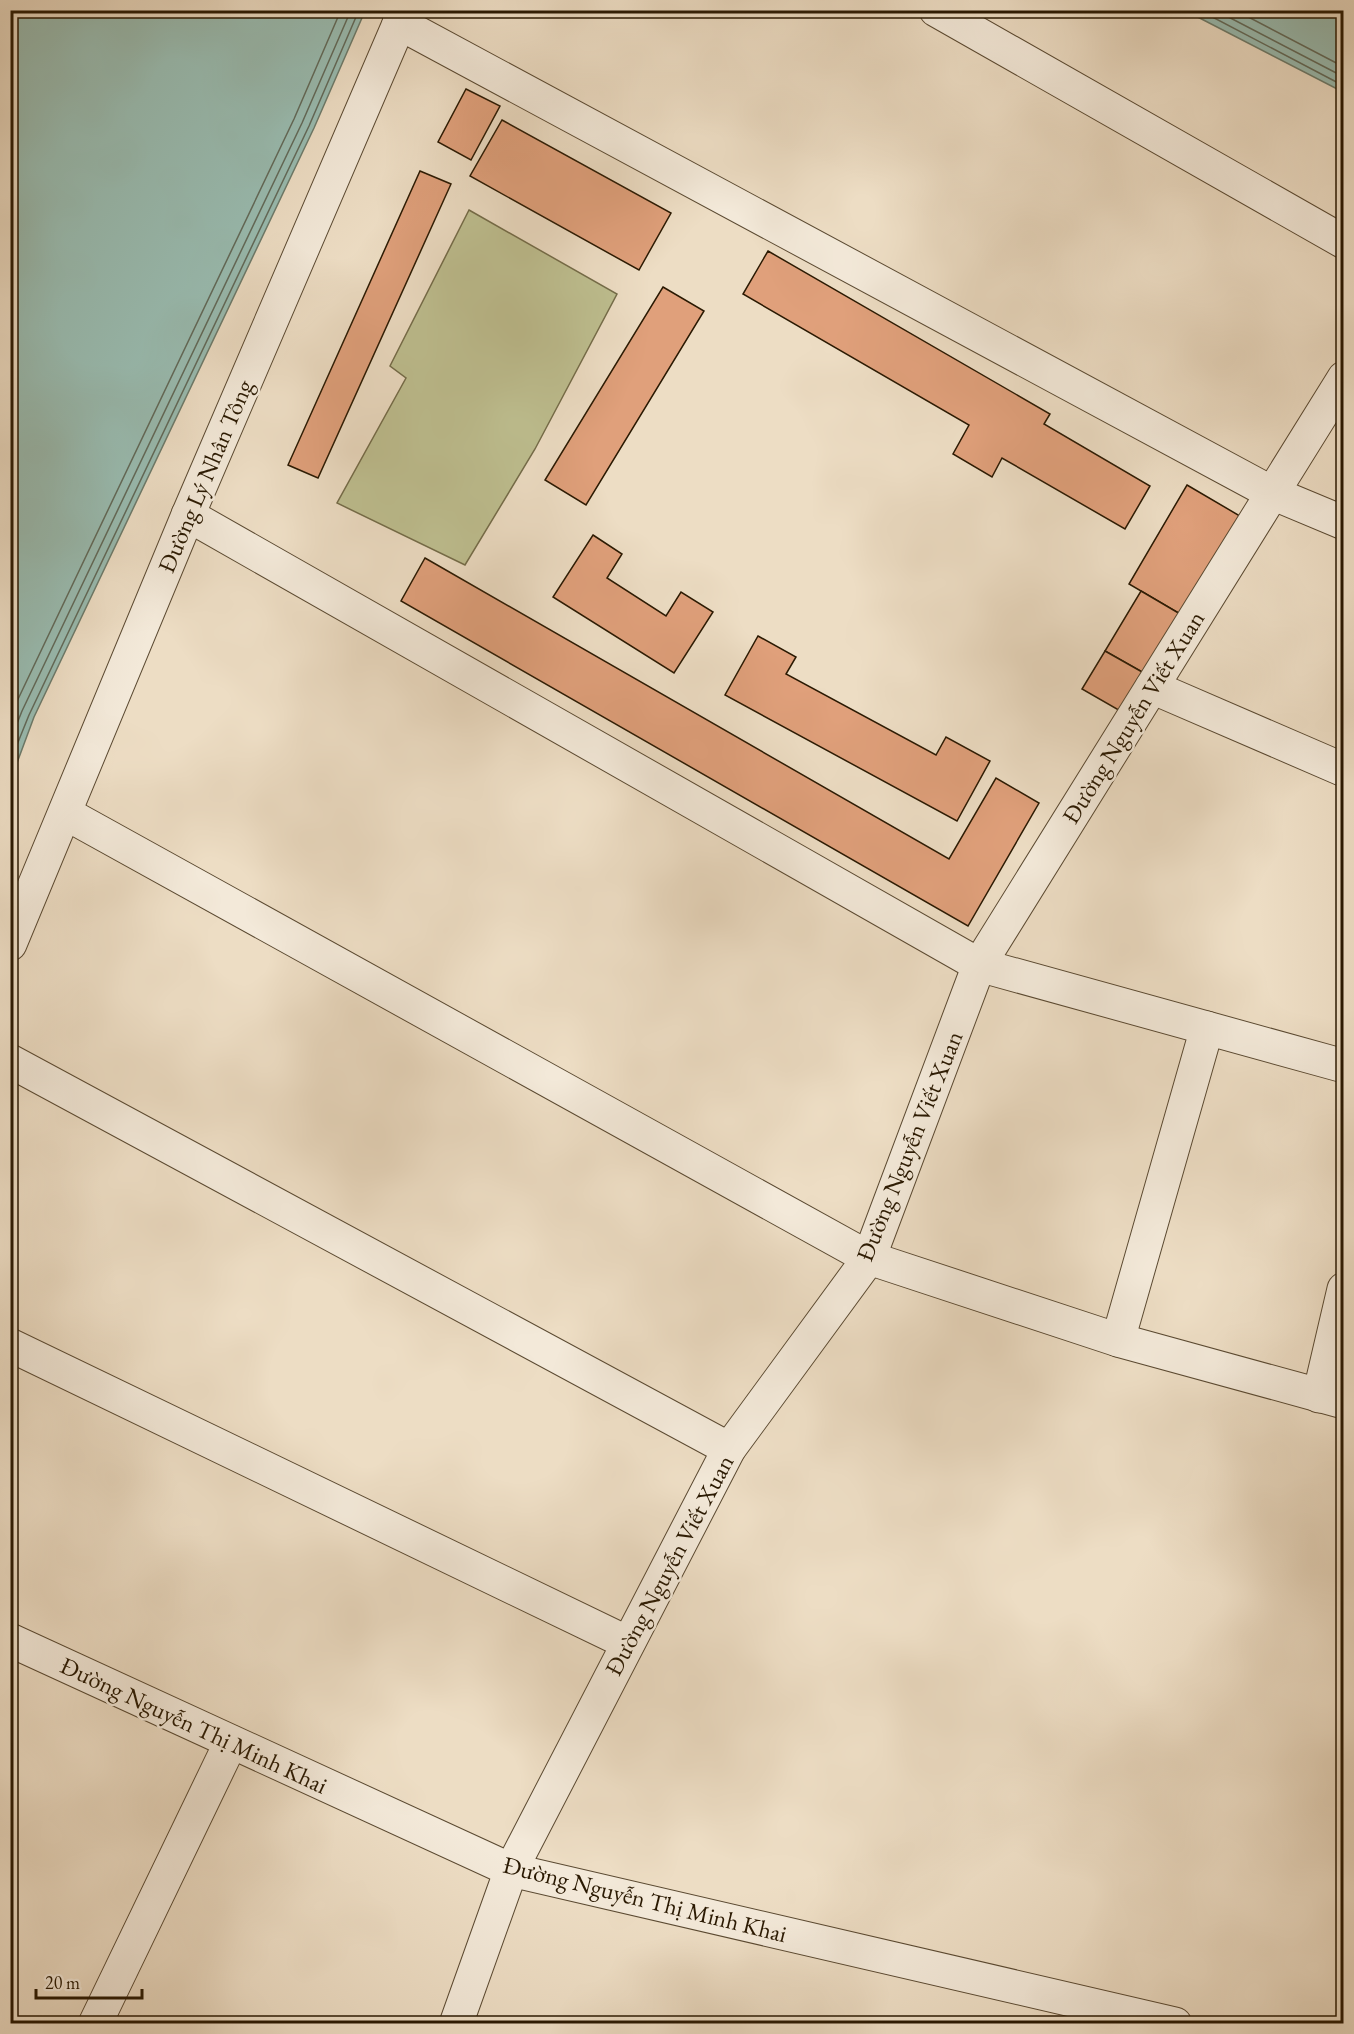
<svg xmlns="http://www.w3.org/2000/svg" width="1354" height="2034" viewBox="0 0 1354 2034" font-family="'EB Garamond',serif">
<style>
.green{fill:#bebf90;stroke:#746c49;stroke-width:1.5}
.water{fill:#99bcb1;stroke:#6d7b6b;stroke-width:1.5}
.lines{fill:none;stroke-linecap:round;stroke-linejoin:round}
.shore{stroke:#626a5a;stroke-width:1.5}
.building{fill:#e0a07b;stroke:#2a1902;stroke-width:1.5}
.minor-casing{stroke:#5b4a32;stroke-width:35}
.minor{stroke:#f3e9d9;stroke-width:33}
.labels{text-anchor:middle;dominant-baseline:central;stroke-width:5;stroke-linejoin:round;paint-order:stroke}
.street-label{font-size:24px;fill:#2a1902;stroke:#f3e9d9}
</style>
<rect width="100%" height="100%" fill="#edddc4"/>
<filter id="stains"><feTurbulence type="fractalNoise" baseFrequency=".00333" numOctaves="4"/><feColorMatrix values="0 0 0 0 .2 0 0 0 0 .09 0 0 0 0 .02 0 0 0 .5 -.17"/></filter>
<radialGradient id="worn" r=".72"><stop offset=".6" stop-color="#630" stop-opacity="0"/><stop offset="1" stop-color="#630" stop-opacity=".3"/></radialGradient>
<!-- green -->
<path class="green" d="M469 210 617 294 535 449 465 565 337 503 406 378 390 366Z"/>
<!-- water -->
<g class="water">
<path d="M11 10 365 11 314 128 34 717 11 779Z"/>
<path d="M1186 11H1343V92Z"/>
</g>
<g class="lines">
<!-- shore -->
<g class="shore">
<path d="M1199 10 1344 86"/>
<path d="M1215 10 1344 77"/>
<path d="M1235 10 1344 67"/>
<path d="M10 716 294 119 341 10"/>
<path d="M10 741 22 711 302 123 351 10"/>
<path d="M10 762 29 715 309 126 359 10"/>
</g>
</g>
<!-- building -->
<g class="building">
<path d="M466 89 500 106 471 160 438 142Z"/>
<path d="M502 120 671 213 639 270 470 176Z"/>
<path d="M420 171 451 184 318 478 288 465Z"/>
<path d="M768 251 1050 414 1044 424 1150 486 1125 529 1002 458 992 477 953 454 969 425 743 294Z"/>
<path d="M663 287 704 311 586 505 545 480Z"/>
<path d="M1187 485 1245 519 1187 618 1129 584Z"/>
<path d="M593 535 622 554 607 578 666 616 681 592 713 612 674 673 553 597Z"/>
<path d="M425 558 949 859 996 778 1039 803 968 926 401 601Z"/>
<path d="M1141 591 1187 618 1151 677 1105 651Z"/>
<path d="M758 636 796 657 786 674 936 755 946 737 990 761 957 821 725 695Z"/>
<path d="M1105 651 1151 677 1129 716 1082 689Z"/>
</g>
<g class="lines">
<defs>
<g id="minor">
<path d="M936 10 1344 242"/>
<path d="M399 23 1272 493 1344 523"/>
<path d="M188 515 979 965 1344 1066"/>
<path d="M1152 687 1344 770"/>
<path d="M65 813 869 1258 1118 1340 1344 1402"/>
<path d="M10 944 188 515 405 10"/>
<path d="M10 1061 729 1449"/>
<path d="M1118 1340 1207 1028"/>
<path d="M10 1345 628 1643"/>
<path d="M1319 1396 1344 1289"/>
<path d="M10 1640 511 1870 1175 2024"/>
<path d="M95 2024 231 1742"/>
<path d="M456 2024 511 1870 729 1449 869 1258 979 965 1344 378"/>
</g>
</defs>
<!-- minor casing -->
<use href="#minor" class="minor-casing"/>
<!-- minor -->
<use href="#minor" class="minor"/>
</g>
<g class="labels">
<!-- street labels -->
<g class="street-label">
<text transform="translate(205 476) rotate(-67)">Đường Lý Nhân Tông</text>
<text transform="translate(1133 717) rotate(-58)">Đường Nguyễn Viết Xuan</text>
<text transform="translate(909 1146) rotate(-68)">Đường Nguyễn Viết Xuan</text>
<text transform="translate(669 1565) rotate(-62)">Đường Nguyễn Viết Xuan</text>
<text transform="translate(194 1725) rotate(25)">Đường Nguyễn Thị Minh Khai</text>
<text transform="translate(645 1899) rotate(14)">Đường Nguyễn Thị Minh Khai</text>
</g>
</g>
<!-- margin -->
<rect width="1354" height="2034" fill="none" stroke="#edddc4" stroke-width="36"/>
<rect x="12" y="12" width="1330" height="2010" fill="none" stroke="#2a1902" stroke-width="3"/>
<rect x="18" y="18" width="1318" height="1998" fill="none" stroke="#2a1902" stroke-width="1.5"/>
<!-- scale -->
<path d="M36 1989v9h106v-9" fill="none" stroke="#2a1902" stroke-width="3"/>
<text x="45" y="1989" font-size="18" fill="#2a1902" stroke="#f3e9d9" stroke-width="4.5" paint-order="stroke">20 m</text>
<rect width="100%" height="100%" filter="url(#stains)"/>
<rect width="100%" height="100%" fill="url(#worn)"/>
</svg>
